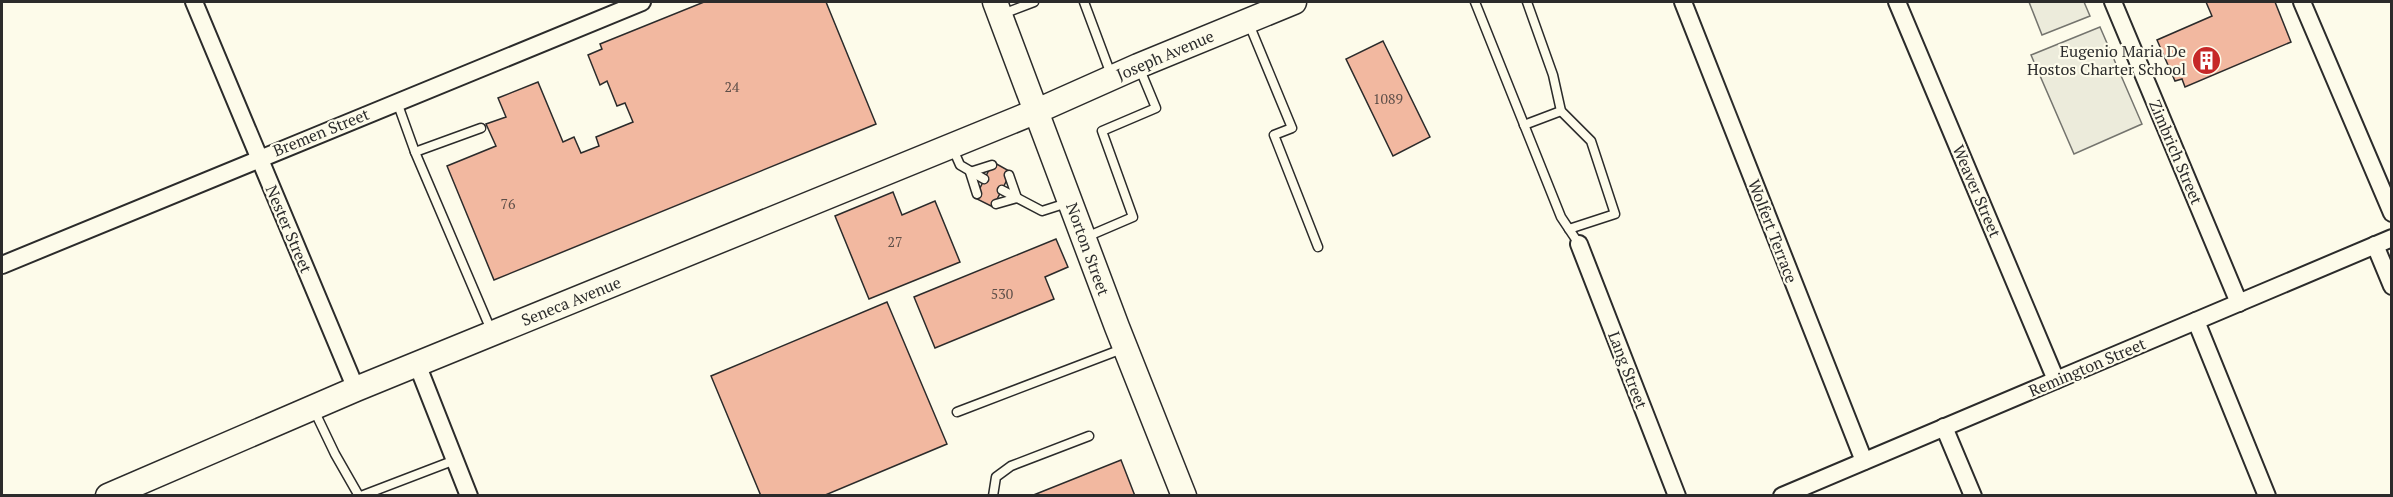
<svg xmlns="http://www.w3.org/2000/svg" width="2393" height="497" viewBox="0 0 2393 497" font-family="'PT Serif',serif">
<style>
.green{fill:#ecebdb;stroke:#74746e;stroke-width:1.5}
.building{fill:#f2b8a0;stroke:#2b2b2b;stroke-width:1.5}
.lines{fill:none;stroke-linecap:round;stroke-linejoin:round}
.service-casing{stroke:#2b2b2b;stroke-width:11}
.minor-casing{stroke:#2b2b2b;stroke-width:20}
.secondary-casing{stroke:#2b2b2b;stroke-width:27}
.service{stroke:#fdfbea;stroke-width:8}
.minor{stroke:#fdfbea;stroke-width:16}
.secondary{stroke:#fdfbea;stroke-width:24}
.labels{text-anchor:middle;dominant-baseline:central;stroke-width:4.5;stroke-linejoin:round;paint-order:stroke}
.number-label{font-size:14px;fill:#5d4e48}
.poi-label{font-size:16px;fill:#2b2b2b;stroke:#fdfbea;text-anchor:end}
.street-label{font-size:16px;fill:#2b2b2b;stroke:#fdfbea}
</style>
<rect width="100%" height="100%" fill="#fdfbea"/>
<!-- green -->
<g class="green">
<path d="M2029 2H2084L2090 16 2042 35Z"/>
<path d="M2100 27 2142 124 2074 154 2031 55Z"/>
</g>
<!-- building -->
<g class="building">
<path d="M704 2H826L876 124 494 280 447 166 496 146 486 124 506 117 498 98 538 82 563 142 574 137 581 153 599 146 596 137 633 122 625 103 617 106 607 81 600 85 588 55 602 49 600 44Z"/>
<path d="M2206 2H2275L2291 42 2185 87 2182 79 2175 81 2157 40 2212 16Z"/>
<path d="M1383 41 1430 137 1393 156 1346 59Z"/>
<path d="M993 162 1011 172 993 207 975 198Z"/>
<path d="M893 192 902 215 935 201 960 262 869 299 835 216Z"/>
<path d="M1056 239 1068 267 1045 277 1054 299 935 348 914 297Z"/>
<path d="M887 302 947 444 823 496H761L711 376Z"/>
<path d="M1121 460 1135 496H1031Z"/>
</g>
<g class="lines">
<defs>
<g id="service">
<path d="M1084 2 1112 77"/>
<path d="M1475 2 1561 217 1579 244"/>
<path d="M1527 2 1553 75 1561 111 1591 141 1615 214 1569 229"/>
<path d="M1000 15 1034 2"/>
<path d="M1249 24 1292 128 1274 135 1318 247"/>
<path d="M397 102 415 152 491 330"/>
<path d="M1524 125 1561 111"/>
<path d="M953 149 960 165 984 179"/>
<path d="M415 152 481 128"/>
<path d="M1002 190 1042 211 1067 203"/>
<path d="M977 194 970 172 992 165"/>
<path d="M996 204 1017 198 1009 175"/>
<path d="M1084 238 1133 217 1102 131 1156 108 1139 67"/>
<path d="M313 408 335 454 359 496"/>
<path d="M957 412 1122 349"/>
<path d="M361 496 455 460"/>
<path d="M993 496 996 477 1011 466 1089 436"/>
</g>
<g id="minor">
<path d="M194 2 356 389"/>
<path d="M1683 2 1864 461"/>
<path d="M1897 2 2056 380"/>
<path d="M2113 2 2239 303"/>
<path d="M2302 2 2392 213"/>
<path d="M1579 244 1677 496"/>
<path d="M2375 245 2392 286"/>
<path d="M2 265 642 2"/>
<path d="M2196 321 2267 496"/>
<path d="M417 364 469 496"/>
<path d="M1944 427 1973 496"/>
<path d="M1782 496 2392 238"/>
</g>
<g id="secondary">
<path d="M995 2 1117 327 1184 496"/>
<path d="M108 496 356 389 1037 111 1138 66 1294 2"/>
</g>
</defs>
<!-- service casing -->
<use href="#service" class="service-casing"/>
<!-- minor casing -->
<use href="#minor" class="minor-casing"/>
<!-- secondary casing -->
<use href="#secondary" class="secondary-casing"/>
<!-- service -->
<use href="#service" class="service"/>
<!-- minor -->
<use href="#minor" class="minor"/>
<!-- secondary -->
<use href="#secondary" class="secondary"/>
</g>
<!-- icons -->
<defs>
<symbol id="building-disc" viewBox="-11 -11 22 22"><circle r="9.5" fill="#c62828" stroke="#fdfbea"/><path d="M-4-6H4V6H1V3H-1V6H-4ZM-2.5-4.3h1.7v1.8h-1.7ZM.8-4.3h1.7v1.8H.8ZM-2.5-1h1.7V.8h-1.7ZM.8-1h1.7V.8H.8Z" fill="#fff"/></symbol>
</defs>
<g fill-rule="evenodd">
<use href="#building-disc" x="2190" y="44" width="33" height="33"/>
</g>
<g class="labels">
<!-- number labels -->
<g class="number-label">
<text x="732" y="86">24</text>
<text x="1388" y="98">1089</text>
<text x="508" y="203">76</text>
<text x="895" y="241">27</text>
<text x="1002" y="293">530</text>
</g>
<!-- poi labels -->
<g class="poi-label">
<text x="2186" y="51">Eugenio Maria De<tspan x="2186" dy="18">Hostos Charter School</tspan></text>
</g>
<!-- street labels -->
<g class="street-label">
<text transform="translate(1165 55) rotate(-23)">Joseph Avenue</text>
<text transform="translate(321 132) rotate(-22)">Bremen Street</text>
<text transform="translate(2176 152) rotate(67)">Zimbrich Street</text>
<text transform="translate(1977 191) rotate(67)">Weaver Street</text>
<text transform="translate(289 229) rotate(67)">Nester Street</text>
<text transform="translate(1773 231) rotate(69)">Wolfert Terrace</text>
<text transform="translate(1088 249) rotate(70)">Norton Street</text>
<text transform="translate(571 301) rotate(-22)">Seneca Avenue</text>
<text transform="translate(2087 367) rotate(-23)">Remington Street</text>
<text transform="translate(1628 370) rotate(69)">Lang Street</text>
</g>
</g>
<!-- border -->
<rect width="2393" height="497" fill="none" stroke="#2b2b2b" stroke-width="6"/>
</svg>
